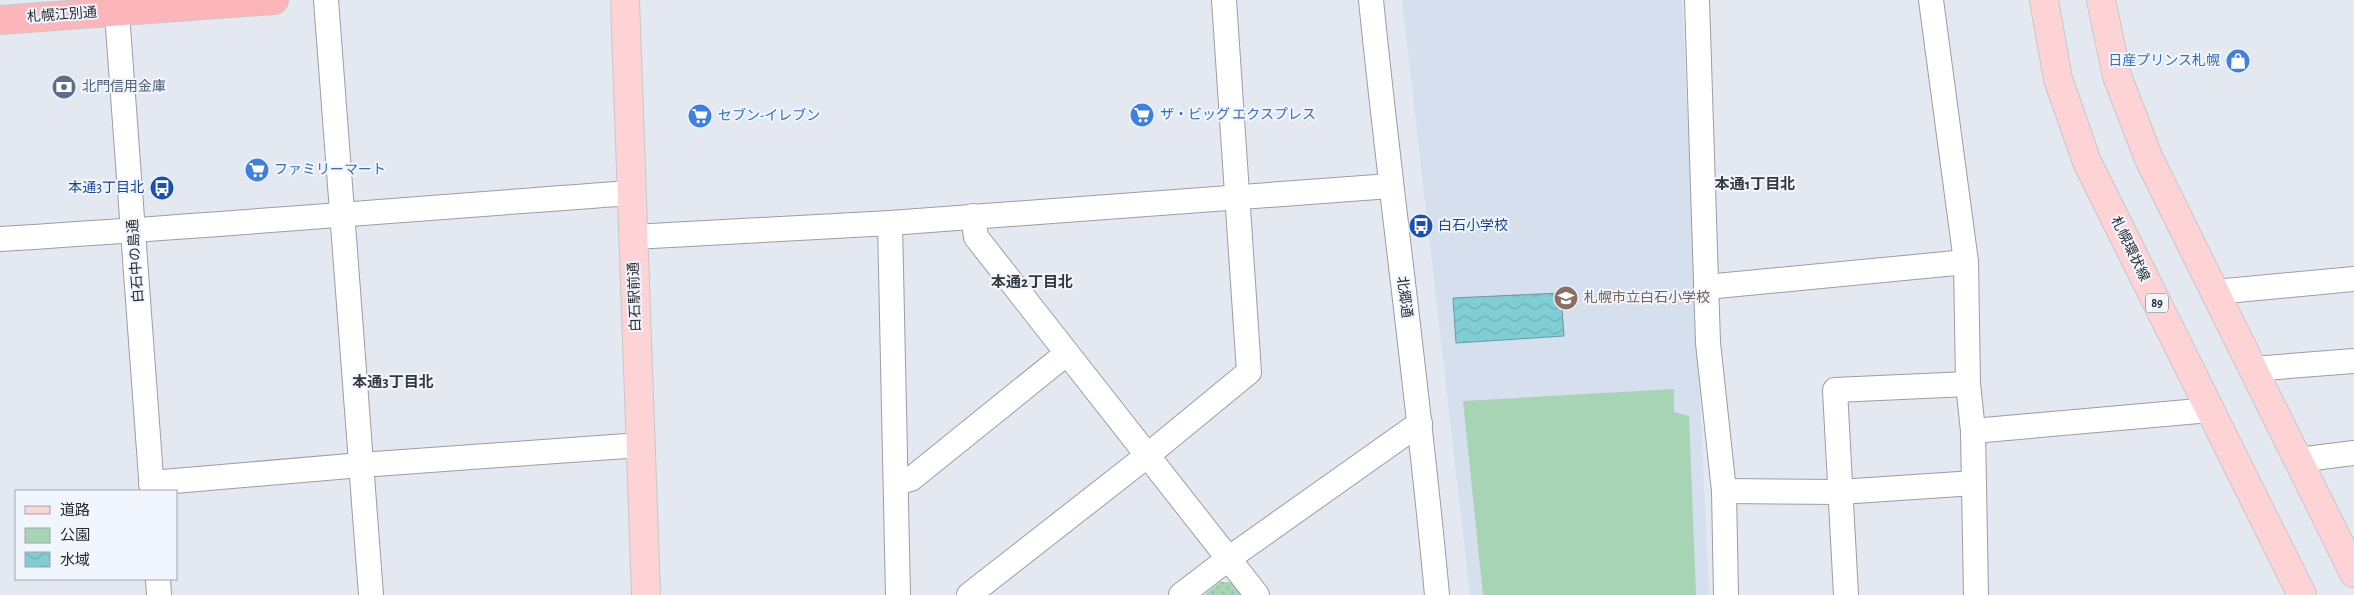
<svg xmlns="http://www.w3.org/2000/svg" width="2354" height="595" viewBox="0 0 2354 595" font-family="'Alegreya Sans','Noto Sans JP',sans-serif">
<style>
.built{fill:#d5dfed}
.green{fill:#a7d4b5}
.park{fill:url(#park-dots)}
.water{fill:url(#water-waves);stroke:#669ca2}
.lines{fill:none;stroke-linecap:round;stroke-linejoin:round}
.minor-casing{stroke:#999ea6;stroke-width:26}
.major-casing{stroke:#c7c8c8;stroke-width:30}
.highway-casing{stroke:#c7c8c8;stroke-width:30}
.minor{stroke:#fff;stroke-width:24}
.major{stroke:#fdd3d6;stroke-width:28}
.highway{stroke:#fcb6bb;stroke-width:28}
.labels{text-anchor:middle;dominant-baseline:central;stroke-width:4;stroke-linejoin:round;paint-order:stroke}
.shield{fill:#f1f6fe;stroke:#64676c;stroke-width:1}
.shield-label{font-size:12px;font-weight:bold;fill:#282a2d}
.street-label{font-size:14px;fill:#282a2d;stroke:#f1f6fe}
.shop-label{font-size:14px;fill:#366cbe;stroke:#f1f6fe;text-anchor:start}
.service-label{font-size:14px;fill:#4e5e75;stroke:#f1f6fe;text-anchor:start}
.transit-label{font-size:14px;fill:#164399;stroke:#f1f6fe;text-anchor:end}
.education-label{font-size:14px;fill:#785e54;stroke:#f1f6fe;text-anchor:start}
.neighbourhood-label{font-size:15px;font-weight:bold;fill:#34393f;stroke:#f1f6fe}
</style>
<defs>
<pattern id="park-dots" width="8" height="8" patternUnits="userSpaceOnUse" patternTransform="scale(1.25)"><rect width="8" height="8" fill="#a7d4b5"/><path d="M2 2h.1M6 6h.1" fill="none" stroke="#90b69c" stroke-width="1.8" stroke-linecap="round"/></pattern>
<pattern id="water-waves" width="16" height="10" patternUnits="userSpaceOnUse" patternTransform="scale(1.25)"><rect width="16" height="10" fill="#80cdd4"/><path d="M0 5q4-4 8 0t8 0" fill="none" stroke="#6fb0b6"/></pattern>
</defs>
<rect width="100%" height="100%" fill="#e4e9f1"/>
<!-- built -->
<path class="built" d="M1402 0H1682L1709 595H1470Z"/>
<!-- green -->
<path class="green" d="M1674 389V412L1689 416 1696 595H1483L1463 401Z"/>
<!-- park -->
<path class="park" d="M1220 582H1232L1242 595H1204Z"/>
<!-- water -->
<path class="water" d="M1561 293 1564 336 1456 343 1453 298Z"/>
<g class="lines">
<defs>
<g id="minor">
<path d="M116 0 152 491"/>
<path d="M326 0 371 595"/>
<path d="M1371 0C1391 199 1419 396 1437 595"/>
<path d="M1697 0 1708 343 1724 491 1726 595"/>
<path d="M1931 0 1966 262 1968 384 1973 431 1976 595"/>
<path d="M973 216 976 237 1257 595"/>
<path d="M890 223 898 595"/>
<path d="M633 237 890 223 1390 186"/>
<path d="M0 239C210 226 421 208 631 193"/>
<path d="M1706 287 1966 262"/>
<path d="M2215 292 2354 279"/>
<path d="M2252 369 2354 361"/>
<path d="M1973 431 2210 410"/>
<path d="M2298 460 2354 453"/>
<path d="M151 483 361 465 640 445"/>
<path d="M896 483 911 479 1066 354"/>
<path d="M1724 491 1840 492 1974 483"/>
<path d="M158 579 159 595"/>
<path d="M969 595 1148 455 1249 372 1224 0"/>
<path d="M1181 595 1228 559 1420 423"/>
<path d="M1846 595 1835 390 1968 384"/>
</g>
<g id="major">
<path d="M625 0 646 595"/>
<path d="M2044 0 2058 79 2087 162 2302 595"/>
<path d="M2101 0 2117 76 2149 159 2354 573"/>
</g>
<path id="highway" d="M0 20 274 0"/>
</defs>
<!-- minor casing -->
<use href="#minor" class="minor-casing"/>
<!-- major casing -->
<use href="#major" class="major-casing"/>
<!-- highway casing -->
<use href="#highway" class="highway-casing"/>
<!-- minor -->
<use href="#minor" class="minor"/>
<!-- major -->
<use href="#major" class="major"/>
<!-- highway -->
<use href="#highway" class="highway"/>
</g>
<!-- icons -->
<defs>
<symbol id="shop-disc" viewBox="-11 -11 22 22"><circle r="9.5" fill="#3f7fe0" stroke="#f1f6fe"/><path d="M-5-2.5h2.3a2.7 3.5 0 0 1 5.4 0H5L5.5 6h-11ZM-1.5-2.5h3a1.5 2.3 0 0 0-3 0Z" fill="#fff"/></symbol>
<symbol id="bank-disc" viewBox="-11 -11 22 22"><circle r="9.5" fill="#5c6f8a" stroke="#f1f6fe"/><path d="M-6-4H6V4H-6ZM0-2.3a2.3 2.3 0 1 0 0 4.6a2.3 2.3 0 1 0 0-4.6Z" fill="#fff"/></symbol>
<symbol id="supermarket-disc" viewBox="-11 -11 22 22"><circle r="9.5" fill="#3f7fe0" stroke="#f1f6fe"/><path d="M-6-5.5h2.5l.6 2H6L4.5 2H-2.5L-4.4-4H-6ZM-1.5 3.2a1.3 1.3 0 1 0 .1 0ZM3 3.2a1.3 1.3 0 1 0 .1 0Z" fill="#fff"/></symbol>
<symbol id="bus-disc" viewBox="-11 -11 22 22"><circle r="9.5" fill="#1a4fb4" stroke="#f1f6fe"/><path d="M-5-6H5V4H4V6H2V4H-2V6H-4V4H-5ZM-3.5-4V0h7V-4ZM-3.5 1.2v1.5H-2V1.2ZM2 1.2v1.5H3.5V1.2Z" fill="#fff"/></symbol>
<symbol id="school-disc" viewBox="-11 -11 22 22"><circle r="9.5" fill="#8d6e63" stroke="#f1f6fe"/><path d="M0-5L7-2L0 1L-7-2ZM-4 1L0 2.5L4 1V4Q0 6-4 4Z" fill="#fff"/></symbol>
</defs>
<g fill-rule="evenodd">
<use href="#shop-disc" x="2224" y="47" width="28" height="28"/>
<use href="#bank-disc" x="50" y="73" width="28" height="28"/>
<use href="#supermarket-disc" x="1128" y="101" width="28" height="28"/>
<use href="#supermarket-disc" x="686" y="102" width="28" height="28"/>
<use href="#supermarket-disc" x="243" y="156" width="28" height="28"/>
<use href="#bus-disc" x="148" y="174" width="28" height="28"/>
<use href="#bus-disc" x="1407" y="212" width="28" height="28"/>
<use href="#school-disc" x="1552" y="284" width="28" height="28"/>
</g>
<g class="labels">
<!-- shield labels -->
<rect class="shield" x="2146" y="293.5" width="22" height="19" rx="4"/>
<g class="shield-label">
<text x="2157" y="303">89</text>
</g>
<!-- street labels -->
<g class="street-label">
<text transform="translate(62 15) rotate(-4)">札幌江別通</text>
<text transform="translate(2130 249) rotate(64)">札幌環状線</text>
<text transform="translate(136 261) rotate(-94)">白石中の島通</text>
<text transform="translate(635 297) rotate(-92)">白石駅前通</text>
<text transform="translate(1404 297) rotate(83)">北郷通</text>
</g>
<!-- shop labels -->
<g class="shop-label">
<text x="2220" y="61" text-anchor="end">日産プリンス札幌</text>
<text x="1160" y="115">ザ・ビッグ エクスプレス</text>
<text x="718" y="116">セブン-イレブン</text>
<text x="274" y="170">ファミリーマート</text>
</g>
<!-- service labels -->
<g class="service-label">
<text x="82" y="87">北門信用金庫</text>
</g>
<!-- transit labels -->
<g class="transit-label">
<text x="144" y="188">本通3丁目北</text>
<text x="1438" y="226" text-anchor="start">白石小学校</text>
</g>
<!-- education labels -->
<g class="education-label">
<text x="1584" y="298">札幌市立白石小学校</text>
</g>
<!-- neighbourhood labels -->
<g class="neighbourhood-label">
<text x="1755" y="184">本通1丁目北</text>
<text x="1032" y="282">本通2丁目北</text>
<text x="393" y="382">本通3丁目北</text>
</g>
</g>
<!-- legend -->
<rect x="15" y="490" width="162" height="90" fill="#f1f6fe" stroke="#a1a4aa"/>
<rect x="25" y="506" width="25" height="8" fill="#fdd3d6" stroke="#a1a4aa"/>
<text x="60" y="515" font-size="15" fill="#282a2d">道路</text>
<rect x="25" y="528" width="25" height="15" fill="#a7d4b5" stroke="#a1a4aa"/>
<text x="60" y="540" font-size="15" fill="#282a2d">公園</text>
<rect x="25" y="552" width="25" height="15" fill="url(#water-waves)" stroke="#a1a4aa"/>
<text x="60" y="565" font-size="15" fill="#282a2d">水域</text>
</svg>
